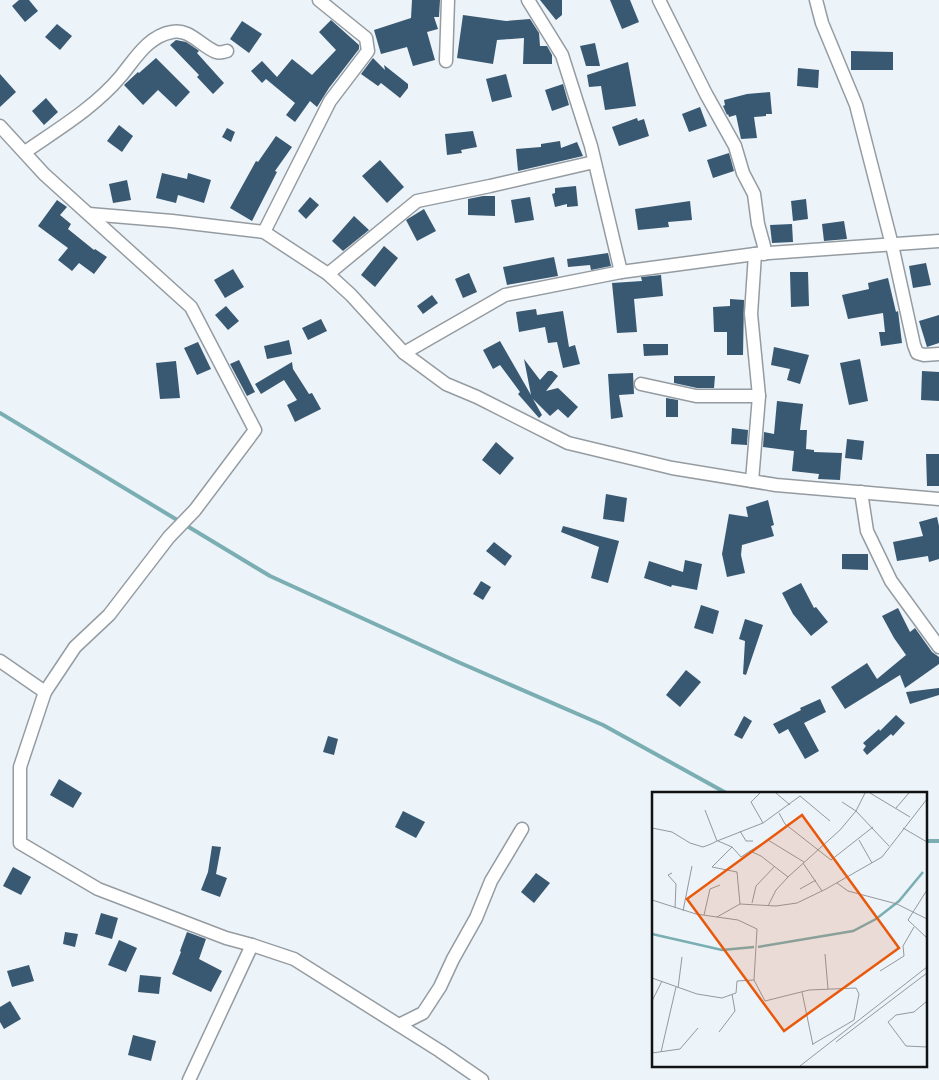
<svg xmlns="http://www.w3.org/2000/svg" width="939" height="1080" viewBox="0 0 939 1080" font-family="Literata,serif">
<style>
.lines{fill:none;stroke-linecap:round;stroke-linejoin:round}
.stream{stroke:#7aaeb2;stroke-width:4}
.building{fill:#395871}
.street-casing{stroke:#959ca1;stroke-width:15}
.street{stroke:#fff;stroke-width:12}
.inset-river{fill:none;stroke:#7aaeb2;stroke-width:2.5}
.inset-road{fill:none;stroke:#94999d;stroke-width:1}
.view{fill:#e8590c;fill-opacity:0.15;stroke:#e8590c;stroke-width:2.5}
.inset-edge{fill:none;stroke:#101214;stroke-width:2.5}
</style>
<rect width="100%" height="100%" fill="#ecf3f9"/>
<g class="lines">
<!-- stream -->
<g class="stream">
<path d="M0 413 270 576 458 662 603 725 728 794"/>
<path d="M925 841H939"/>
</g>
</g>
<!-- building -->
<g class="building">
<path d="M19 0H29L38 11 25 22 12 6Z"/>
<path d="M412 0H440L439 17H434L438 29 427 32 435 60 413 66 407 47 381 54 374 30 411 18Z"/>
<path d="M540 0H562V15L556 20Z"/>
<path d="M610 0H630L639 22 622 29Z"/>
<path d="M463 15 506 21 530 19 539 33 540 46H547L552 55V64H523L524 38 497 40 493 64 457 58Z"/>
<path d="M331 20 359 45V49L329 88 317 107 310 101 295 122 286 115 295 103 266 79 262 83 251 71 262 61 277 77 292 59 312 75 336 50 319 32Z"/>
<path d="M242 21 262 34 249 53 230 39Z"/>
<path d="M57 24 72 36 60 50 45 37Z"/>
<path d="M176 40 186 42 198 50 199 51 197 53 224 83 213 94 197 77 199 75 170 45Z"/>
<path d="M595 43 600 66H586L580 46Z"/>
<path d="M851 51 893 52V70H851Z"/>
<path d="M156 58 190 92 176 107 158 90 143 105 124 85 138 72 139 73Z"/>
<path d="M373 58 385 70 384 65 408 84V88L400 98 381 83 378 86 361 74Z"/>
<path d="M628 62 636 106 605 110 601 86 589 87 587 75Z"/>
<path d="M798 68 819 70 818 88 797 86Z"/>
<path d="M0 74 16 92 0 107Z"/>
<path d="M506 74 512 97 492 102 486 79Z"/>
<path d="M563 84 569 105 552 111 545 90Z"/>
<path d="M770 92 772 114H766V116L754 117 757 138 741 139 736 115 729 117 728 114 727 115 723 106 725 105 724 100 747 94Z"/>
<path d="M46 98 58 112 44 125 32 111Z"/>
<path d="M700 107 707 126 689 132 682 114Z"/>
<path d="M637 118 638 121 644 119 649 136 619 146 612 127Z"/>
<path d="M119 125 133 136 122 152 107 141Z"/>
<path d="M227 128 235 132 231 142 222 137Z"/>
<path d="M473 131 477 147 461 150 462 153 447 155 445 134Z"/>
<path d="M276 136 292 147 275 171 277 172 252 221 230 208 256 161 258 162Z"/>
<path d="M560 141 561 148 577 142 583 156 518 171 516 149 541 147V144Z"/>
<path d="M729 153 734 171 713 178 707 160Z"/>
<path d="M380 160 404 187 387 203 362 176Z"/>
<path d="M162 173 187 179 188 173 211 180 204 203 178 195 176 203 156 198Z"/>
<path d="M127 180 131 200 113 203 109 184Z"/>
<path d="M576 186 578 206 567 207V204L555 207 552 194 555 193V188Z"/>
<path d="M483 196H495V216L468 215V199Z"/>
<path d="M310 197 319 205 306 219 298 211Z"/>
<path d="M530 197 534 220 515 223 511 200Z"/>
<path d="M806 199 808 219 793 221 791 201Z"/>
<path d="M57 200 67 207 60 215 71 224 68 229 94 250 95 249 107 257 94 274 79 263 72 271 58 260 68 248 38 226Z"/>
<path d="M690 201 692 220 668 222 669 227 638 230 635 209Z"/>
<path d="M424 209 436 231 417 241 406 220Z"/>
<path d="M354 216 369 230 343 251 332 241Z"/>
<path d="M844 221 847 239 824 241 822 224Z"/>
<path d="M792 224 793 242 772 243 770 225Z"/>
<path d="M384 246 398 258 375 287 361 275Z"/>
<path d="M608 253 611 266 591 270 590 265 568 267 567 259Z"/>
<path d="M554 257 558 276 507 285 503 267Z"/>
<path d="M926 263 931 285 913 288 909 266Z"/>
<path d="M233 269 244 287 225 298 214 280Z"/>
<path d="M790 272H808L809 306 791 307Z"/>
<path d="M469 273 477 292 463 298 455 279Z"/>
<path d="M661 275 663 296 634 299 637 332 617 333 612 283 642 281 641 277Z"/>
<path d="M888 278 896 312 898 311 902 343 881 346 879 332H885L883 313 848 319 842 295 869 289 868 283Z"/>
<path d="M432 295 438 303 423 314 417 306Z"/>
<path d="M730 299 744 300 743 355H727V332H714L713 307 730 306Z"/>
<path d="M226 306 239 321 228 330 215 315Z"/>
<path d="M536 309 537 315 563 311 569 347 575 345 580 364 563 368 557 342 548 343 545 327 519 332 516 312Z"/>
<path d="M939 315V343L927 347 919 321Z"/>
<path d="M321 319 327 331 308 340 302 328Z"/>
<path d="M289 340 292 354 267 359 264 346Z"/>
<path d="M500 341 531 395 524 359 540 380 548 371H552L558 376 546 391 558 388 578 407 568 418 558 409 550 416 533 399 542 415 539 418 518 394 520 392 500 365 493 369 483 350Z"/>
<path d="M198 342 211 369 197 375 184 348Z"/>
<path d="M643 344H668V355L644 356Z"/>
<path d="M774 347 809 355 800 384 787 380 790 369 771 365Z"/>
<path d="M860 359 868 401 849 405 840 363Z"/>
<path d="M239 360 255 392 247 396 230 364Z"/>
<path d="M176 361 180 398 160 399 156 363Z"/>
<path d="M292 362 293 369 309 394 312 393 321 409 295 422 287 405 297 400 284 380 261 394 255 384Z"/>
<path d="M922 371 939 372V401L921 400Z"/>
<path d="M633 373 634 394 619 395 623 417 611 419 608 374Z"/>
<path d="M674 376H715L714 388H697L674 383Z"/>
<path d="M666 398 678 400V417H666Z"/>
<path d="M777 401 803 404 800 430H807L806 449 814 450V452L842 453 840 480 818 479 819 474 792 471 794 451 763 447 764 432 774 434Z"/>
<path d="M732 428 748 430 747 445 731 444Z"/>
<path d="M847 439 864 441 862 460 845 458Z"/>
<path d="M496 442 514 458 500 475 482 460Z"/>
<path d="M926 454H939V486H927Z"/>
<path d="M606 494 627 498 624 522 603 519Z"/>
<path d="M768 500 774 525 771 526 774 536 742 545 741 555 745 573 727 577 722 554 729 514 748 517 746 507Z"/>
<path d="M937 517 939 526V559L929 562 928 556 897 561 893 542 923 536 919 522Z"/>
<path d="M563 526 619 541 608 583 591 578 599 547 561 532Z"/>
<path d="M494 542 512 556 505 566 486 551Z"/>
<path d="M842 554H868V570L842 569Z"/>
<path d="M685 560 702 564 697 590 672 585 671 587 644 578 649 561 683 572Z"/>
<path d="M481 581 491 587 483 600 473 594Z"/>
<path d="M801 583 814 608 816 607 828 622 811 636 793 614 782 593Z"/>
<path d="M701 605 719 611 713 634 694 628Z"/>
<path d="M898 608 910 632 915 628 932 652 939 657V664L905 688 900 675 845 709 831 687 867 663 877 679 906 655 894 638 882 616Z"/>
<path d="M745 619 763 625 746 675 743 674 745 641 739 639Z"/>
<path d="M686 670 701 682 680 707 666 695Z"/>
<path d="M939 688V695L910 704 906 692Z"/>
<path d="M820 699 826 712 804 723 819 751 805 759 788 729 779 734 773 724 801 710 800 708Z"/>
<path d="M896 715 905 723 893 736 891 734 867 755 863 750 866 746 863 743 879 729 880 731Z"/>
<path d="M744 716 752 721 742 739 734 735Z"/>
<path d="M328 736 338 739 334 755 323 752Z"/>
<path d="M59 779 82 793 73 808 50 795Z"/>
<path d="M403 811 425 822 416 838 395 827Z"/>
<path d="M212 846 221 847 216 874 227 878 220 897 201 890 208 872Z"/>
<path d="M13 867 31 877 21 895 3 886Z"/>
<path d="M536 873 550 883 534 903 521 892Z"/>
<path d="M101 913 118 918 112 939 95 934Z"/>
<path d="M65 932 78 934 75 947 63 944Z"/>
<path d="M187 932 206 939 199 959 222 971 211 992 172 974 181 952 180 951Z"/>
<path d="M119 940 137 948 126 972 108 965Z"/>
<path d="M29 965 34 981 12 987 7 971Z"/>
<path d="M140 975 161 977 159 994 138 992Z"/>
<path d="M10 1001 21 1019 4 1029 0 1022V1007Z"/>
<path d="M133 1035 156 1041 151 1061 128 1055Z"/>
</g>
<g class="lines">
<defs>
<g id="street">
<path d="M528 0 562 55 591 146 621 272"/>
<path d="M659 0 706 94 735 146 743 173 754 194 758 224 764 246V254"/>
<path d="M816 0 822 23 856 105 892 245 914 345 917 353 924 355 939 354"/>
<path d="M446 61 448 0"/>
<path d="M0 126 44 174 191 307 255 430 195 510 169 537 109 615 75 647 45 692"/>
<path d="M25 152C58 129 94 108 121 76 135 59 148 36 172 32 189 28 201 46 216 52 219 53 224 52 227 51"/>
<path d="M89 214 172 221 264 232 328 274 351 295 404 353 446 384 477 397 568 443 672 468 776 485 939 499"/>
<path d="M264 232 330 101 368 51 366 38 319 0"/>
<path d="M328 274 417 201 490 186 594 162"/>
<path d="M404 353 505 295 621 272 755 254 939 241"/>
<path d="M641 384 696 396H759"/>
<path d="M752 481 759 396 751 314 755 254"/>
<path d="M861 492 867 531 891 581 939 647"/>
<path d="M0 661 45 692 20 767V843L98 889 226 938 252 945 294 959 440 1051 482 1080"/>
<path d="M399 1025 423 1013 440 987 453 959 476 918 491 881 522 829"/>
<path d="M189 1080 252 945"/>
</g>
</defs>
<!-- street casing -->
<use href="#street" class="street-casing"/>
<!-- street -->
<use href="#street" class="street"/>
</g>
<!-- overview -->
<g transform="translate(652 792)">
<rect width="275" height="275" fill="#ecf3f9"/>
<path class="inset-river" d="M0 142 70 158 102 155M106 155 201 139 224 127 247 109 271 80"/>
<path class="inset-road" d="M108 1 99 10 111 31M124 1 138 13M218 1 258 25M190 10 204 19 213 1M244 16 257 1M127 21 133 32 179 68 221 35M0 36 20 40 38 51 51 55 59 52 65 49 53 18M251 36 275 50M88 39 94 49H101M207 48 220 71M65 49 111 31 148 4 178 29M66 49 80 55 89 65 98 59 109 64 136 85M80 55 60 75 85 80 88 112M98 59 116 48 152 70M151 71 170 99M20 81 16 83 24 92 23 116M185 91 196 99 245 112 275 127M148 97 164 88M275 98 256 128 275 146M0 108 44 122 86 128 105 137 102 188M100 111 104 94 123 74M116 114 124 98 136 85 188 38 204 19 237 54M31 119 40 74M52 123 58 97 68 93M65 125 88 112 124 114 145 111 174 97 230 65 275 7M173 162 176 197M228 179 252 164 251 154 262 135M0 186 45 202 70 206 84 201 85 189 102 188 113 209 157 198 204 196 207 202 202 228 161 252M26 196 30 165M150 200 161 253M0 209 10 189M275 209 262 220 244 223 236 230 254 254 275 255M67 240 83 219 80 202M184 250 275 181M9 260 24 195M0 261 28 257 46 236M148 274 275 175"/>
<path class="view" d="M150 23 247 156 132 239 35 107Z"/>
<rect width="275" height="275" class="inset-edge"/>
</g>
</svg>
